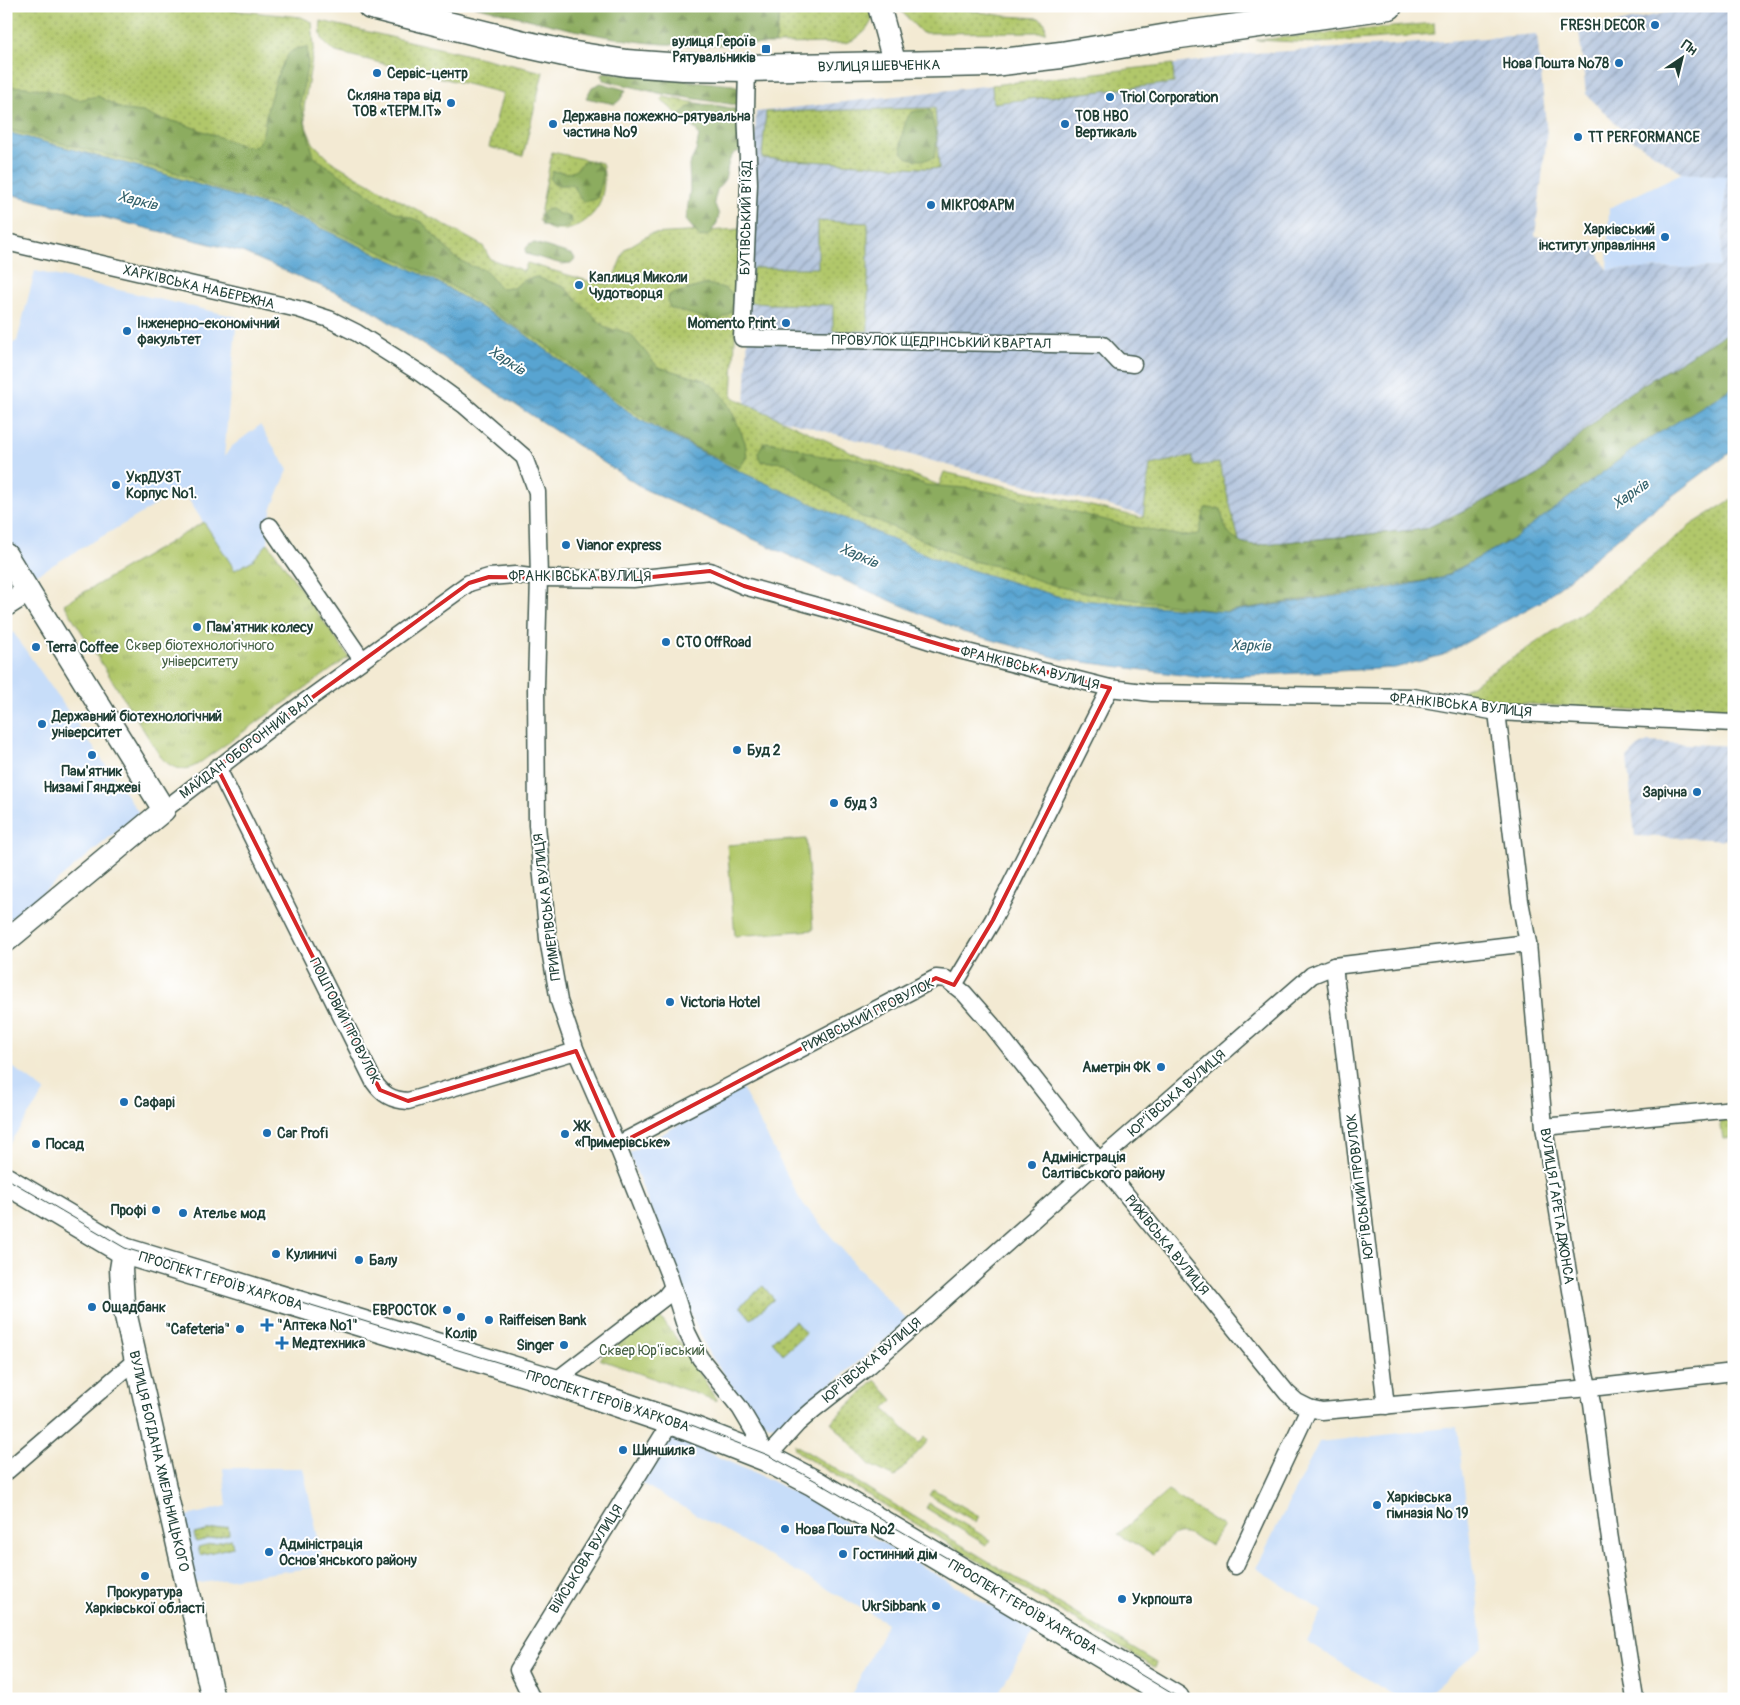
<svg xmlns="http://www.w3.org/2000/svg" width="1740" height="1705" viewBox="0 0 1740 1705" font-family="Pangolin,sans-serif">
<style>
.built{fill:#c7ddf9}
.industrial{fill:url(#industrial-furrows)}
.grass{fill:url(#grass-dots);stroke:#688250}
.forest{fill:url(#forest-firs);stroke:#56744a}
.park{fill:url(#park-tufts);stroke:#688250}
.pitch{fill:#b1c76b;stroke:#688250}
.water{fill:url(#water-waves);stroke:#3c7082}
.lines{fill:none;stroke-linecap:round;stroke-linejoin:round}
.street-casing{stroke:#3f574c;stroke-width:19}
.secondary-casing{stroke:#3f574c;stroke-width:25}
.primary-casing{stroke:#3f574c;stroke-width:29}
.street{stroke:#fff;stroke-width:16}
.secondary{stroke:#fff;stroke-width:22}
.primary{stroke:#fff;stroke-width:26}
.tram{stroke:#1f3d34;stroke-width:1}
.marked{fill:none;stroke:#d62828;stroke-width:4;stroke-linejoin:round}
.poi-dot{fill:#1f6fb2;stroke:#fff;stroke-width:2}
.labels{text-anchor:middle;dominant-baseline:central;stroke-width:4;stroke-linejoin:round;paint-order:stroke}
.poi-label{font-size:14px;font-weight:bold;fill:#1f3d34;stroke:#fff;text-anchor:start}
.street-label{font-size:14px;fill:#1f3d34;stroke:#fff}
.park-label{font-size:14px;fill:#446042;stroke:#fff}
.water-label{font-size:15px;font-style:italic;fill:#33616b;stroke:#fff}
</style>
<defs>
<pattern id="industrial-furrows" width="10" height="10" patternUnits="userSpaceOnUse" patternTransform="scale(1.25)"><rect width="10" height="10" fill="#b5c6de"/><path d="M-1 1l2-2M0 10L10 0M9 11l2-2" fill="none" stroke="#93a2b5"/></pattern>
<pattern id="grass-dots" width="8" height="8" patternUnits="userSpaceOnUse" patternTransform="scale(1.25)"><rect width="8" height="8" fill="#b1c76b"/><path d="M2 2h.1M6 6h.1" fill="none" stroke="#8fa359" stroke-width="1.8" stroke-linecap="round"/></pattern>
<pattern id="forest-firs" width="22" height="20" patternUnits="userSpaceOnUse" patternTransform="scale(1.25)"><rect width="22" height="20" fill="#8cac5f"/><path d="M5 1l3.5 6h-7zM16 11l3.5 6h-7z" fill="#728d4f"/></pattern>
<pattern id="park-tufts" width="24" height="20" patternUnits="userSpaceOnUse" patternTransform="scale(1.25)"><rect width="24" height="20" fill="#b1c76b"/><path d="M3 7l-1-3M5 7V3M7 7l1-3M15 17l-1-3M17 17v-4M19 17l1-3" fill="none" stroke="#8fa359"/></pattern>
<pattern id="water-waves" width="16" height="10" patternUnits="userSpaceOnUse" patternTransform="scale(1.25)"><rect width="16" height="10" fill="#59a4d1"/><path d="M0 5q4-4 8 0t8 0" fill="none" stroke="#4987aa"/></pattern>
</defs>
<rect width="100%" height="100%" fill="#fff"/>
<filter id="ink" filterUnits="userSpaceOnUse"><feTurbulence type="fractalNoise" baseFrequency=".02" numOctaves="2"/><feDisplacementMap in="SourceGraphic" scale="10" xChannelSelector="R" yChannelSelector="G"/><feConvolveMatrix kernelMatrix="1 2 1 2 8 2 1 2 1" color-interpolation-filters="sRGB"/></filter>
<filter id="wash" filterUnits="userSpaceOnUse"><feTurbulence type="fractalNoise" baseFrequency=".0096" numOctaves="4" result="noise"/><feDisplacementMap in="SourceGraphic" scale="20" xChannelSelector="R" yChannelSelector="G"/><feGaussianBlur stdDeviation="1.12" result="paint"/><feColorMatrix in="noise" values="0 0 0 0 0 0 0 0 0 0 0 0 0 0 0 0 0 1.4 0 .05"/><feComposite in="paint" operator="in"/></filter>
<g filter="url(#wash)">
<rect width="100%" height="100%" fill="#f3ead3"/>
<!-- built -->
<g class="built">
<path d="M1682 173 1727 175 1720 267 1607 270 1609 208Z"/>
<path d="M35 271 237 317 224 457 231 447 260 425 288 470 271 510 268 543 253 560 234 571 182 489 134 518 6 592V347L17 341Z"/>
<path d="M13 632 139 813 6 923V636Z"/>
<path d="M6 1062 45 1091 6 1148Z"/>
<path d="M742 1088 800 1200 859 1269 908 1321 784 1423 778 1426 769 1425 760 1418 733 1388 708 1352 692 1316 629 1153Z"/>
<path d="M1457 1427 1483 1647 1422 1699H1400L1307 1642 1322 1611 1256 1568 1319 1442Z"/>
<path d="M670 1438 683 1442 764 1477 812 1502 1034 1632 995 1699H849L887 1623 641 1483Z"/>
<path d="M223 1468H303L324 1566 193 1584 179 1518 227 1506Z"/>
</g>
<!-- industrial -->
<g class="industrial">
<path d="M1698 6H1705L1706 9 1718 6H1734V330L1621 398 1537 476 1425 529 1255 545 1240 544 1106 505 947 465 745 409 756 112 1175 64 1255 53 1406 44 1537 34 1547 134 1535 236 1594 246 1607 270 1720 267 1727 176 1682 173 1630 138 1586 94 1579 31Z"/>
<path d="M1648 742 1734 746V840L1635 836 1627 758 1638 747Z"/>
</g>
<!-- grass -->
<g class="grass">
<path d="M6 6H190L301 17 312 22 314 46 304 108 306 127 313 143 331 161 356 176 483 246 490 259 524 271 527 263 592 282 611 284 625 249 650 234 741 229 732 397 856 454 939 485 944 472 1143 518 1150 465 1192 456 1195 466 1219 463 1240 544 1255 545 1425 529 1537 476 1621 398 1734 387 1638 446 1515 538 1442 578 1385 589 1226 612 1067 599 938 560 743 473 640 420 522 332 434 280 283 211 151 170 6 132Z"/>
<path d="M781 6H869L873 18C867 32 859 39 845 43L775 44Z"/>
<path d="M899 6H954L961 9 1005 16 1039 18 1045 23 1046 32 922 33 901 11Z"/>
<path d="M321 21 543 72 523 156 489 147 503 93 336 52C322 43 319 37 321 21Z"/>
<path d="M1434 23 1435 34 1317 43 1256 40Z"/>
<path d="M1173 64 1174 83 993 103 992 85Z"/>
<path d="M663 97 703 104C692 104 687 108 680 116L661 100Z"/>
<path d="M935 108 939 169 762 158 766 112Z"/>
<path d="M552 152 602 163C606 176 604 193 599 205 588 226 555 242 539 220Z"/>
<path d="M818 221 868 223V331H833V305L769 304 749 302 753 268H818Z"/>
<path d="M1734 498V717L1450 699 1583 612 1691 525Z"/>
<path d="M1734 1117V1138L1723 1139 1720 1119Z"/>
<path d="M763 1286 774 1299 751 1319 740 1306Z"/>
<path d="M795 1321 806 1334 783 1354 772 1341Z"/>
<path d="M875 1380 893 1400 884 1409 919 1443 925 1437 928 1441 895 1477 870 1465 831 1422Z"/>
<path d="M794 1444 1157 1663 1155 1668 800 1454 795 1449Z"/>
<path d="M933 1489 979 1516 976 1522 929 1495Z"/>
<path d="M929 1503 990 1540 986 1545 926 1508Z"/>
<path d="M228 1526 229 1534 196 1542 194 1534Z"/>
<path d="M231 1539 233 1547 200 1555 198 1547Z"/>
</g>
<!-- forest -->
<g class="forest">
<path d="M474 6H781L775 44C738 44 701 46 664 44 602 40 535 20 474 6Z"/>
<path d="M307 47 308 63 300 103 314 157 393 211 422 222 454 257 471 266 485 270 500 288H514L522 281 536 277 564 287 607 329 619 330 631 335 658 367 704 380 716 388 725 399 735 418 745 442 747 457 739 468 695 447 649 422 603 390 543 343 453 287 399 260 278 206 219 189 174 172 6 129V86L26 87 47 90 78 100 98 96 124 110 143 112 156 118 181 123 241 145 255 147C264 137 264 128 266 115 269 101 281 58 292 51 296 48 302 48 307 47Z"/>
<path d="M605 72 733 85 738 88 740 101 736 105 663 94 603 80 602 75Z"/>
<path d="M601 83 626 90 620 100 615 104 586 98 592 87Z"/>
<path d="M694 104C709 104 730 106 744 113V150L734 153 729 161 725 179 717 190 714 202 719 215 717 223 709 235 700 237 686 220 690 190 689 165 696 151 699 136 697 131 680 116 686 109Z"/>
<path d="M930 110 937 140 934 158C912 163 895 159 903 132 904 126 907 117 911 113 915 110 925 111 930 110Z"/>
<path d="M584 162C589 162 597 162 600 166 606 173 600 192 596 199L584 202C579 198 577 191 573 185H555L550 179 552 172C558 170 569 175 574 171 579 169 579 165 584 162Z"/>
<path d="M551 209 559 214 570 217 572 220C567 233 552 228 542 225L541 214 546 210Z"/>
<path d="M535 243 573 255 575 259 571 263 562 264 526 254 525 250C528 245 529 244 535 243Z"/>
<path d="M707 284 724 288 736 296 730 313 717 322 670 308 668 302 669 295Z"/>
<path d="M1734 321V387L1638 446 1515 538 1441 578 1222 612 1080 592 1049 584 1001 567 972 561 878 521 861 517 837 497 785 463 760 461 758 453 762 445 766 442 773 443 795 447 821 457H848L863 461 926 485 977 489 1048 505 1128 526 1182 536 1199 534 1205 508 1221 509C1225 532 1229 542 1255 545L1425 529 1537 476 1621 398 1729 332Z"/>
</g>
<!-- park -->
<g class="park">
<path d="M204 522 235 570 253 560 268 543 349 657 198 764C184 773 171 769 160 756L64 604Z"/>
<path d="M656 1312 685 1349 717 1401 599 1359Z"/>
<path d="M1168 1491 1223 1526 1211 1545C1178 1530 1180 1527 1153 1554L1118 1534Z"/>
</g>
<!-- pitch -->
<path class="pitch" d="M806 839 813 930 735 936 727 845Z"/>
<!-- water -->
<path class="water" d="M6 132 151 170 283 211 434 280 522 332 640 420 743 473 938 560 1067 599 1226 612 1385 589 1442 578 1515 538 1638 446 1734 387V450L1641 519 1542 601 1443 655 1395 668 1204 678 1061 659 963 632 827 573 644 489 360 303 242 252 6 193Z"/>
</g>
<g filter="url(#ink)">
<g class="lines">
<defs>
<g id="street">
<path d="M747 68 746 109 749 184 742 338 1103 345 1119 362 1133 364"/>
<path d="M6 242 298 309 329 319 357 333 420 373 464 405 524 457 537 492 539 578 536 686 537 825 548 939 559 1001 576 1051 617 1145 670 1278 687 1332 700 1358 740 1408 756 1435 766 1458 797 1424 813 1410 870 1365 1099 1161 1312 975 1334 966 1528 943"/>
<path d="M270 526 362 660"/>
<path d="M1497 712 1520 901 1528 943 1544 1127 1584 1369 1592 1403 1609 1533 1635 1699"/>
<path d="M217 767 374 1082C383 1095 392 1100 408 1101L576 1051"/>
<path d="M164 810 288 714 469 583 489 577 515 575 539 578 633 579 710 571 744 586 842 613 955 649 1110 688 1152 693 1413 697 1497 712 1734 723"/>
<path d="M1334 966 1386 1406"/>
<path d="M954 985 993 920 1110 688"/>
<path d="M1544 1127 1734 1109"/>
<path d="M617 1145 936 978 946 979 964 993 992 1025 1099 1161 1287 1393 1297 1402 1309 1408 1322 1411 1590 1388 1734 1372"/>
<path d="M554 1382 665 1297 673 1287"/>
<path d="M6 1472 136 1360"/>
<path d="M1235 1566 1309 1408"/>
<path d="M532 1699 518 1670 671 1422"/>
</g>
<g id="secondary">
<path d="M879 6 895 65"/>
<path d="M6 555 164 810 6 941"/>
<path d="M6 605 28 591"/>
<path d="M124 1251 121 1269 123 1303 213 1699"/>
</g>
<g id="primary">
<path d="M371 6 528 45 569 54 626 63 683 67 747 68 993 63 1061 55 1180 35 1389 6"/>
<path d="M6 1181 124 1251 554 1382 687 1427 766 1458 814 1483 1176 1699"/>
</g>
</defs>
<!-- street casing -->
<use href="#street" class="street-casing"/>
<!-- secondary casing -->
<use href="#secondary" class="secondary-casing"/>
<!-- primary casing -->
<use href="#primary" class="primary-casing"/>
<!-- street -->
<use href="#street" class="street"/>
<!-- secondary -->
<use href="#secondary" class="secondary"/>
<!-- primary -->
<use href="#primary" class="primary"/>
<!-- tram -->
<path class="tram" d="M6 1178 125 1248 556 1380 694 1426 768 1455 816 1481 969 1571 1181 1699"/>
</g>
</g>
<!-- marked area -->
<path class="marked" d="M710 571 744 586 955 649 1110 688 993 920 954 985 936 978 617 1145 576 1051 408 1101 380 1090 217 767 469 583 489 577 633 579Z"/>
<!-- markers -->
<g class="poi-dot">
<circle cx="1655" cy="25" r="5"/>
<rect x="761" y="44" width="10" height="10" rx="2.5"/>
<circle cx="1619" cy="63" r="5"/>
<circle cx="377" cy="73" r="5"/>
<circle cx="1110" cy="97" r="5"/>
<circle cx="451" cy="103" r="5"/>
<circle cx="553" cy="124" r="5"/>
<circle cx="1065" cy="124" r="5"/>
<circle cx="1578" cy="137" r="5"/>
<circle cx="931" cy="205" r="5"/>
<circle cx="1665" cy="237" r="5"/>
<circle cx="579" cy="285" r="5"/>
<circle cx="786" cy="323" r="5"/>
<circle cx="127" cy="331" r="5"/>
<circle cx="116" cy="485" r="5"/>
<circle cx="566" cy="545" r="5"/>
<circle cx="197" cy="627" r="5"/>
<circle cx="666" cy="642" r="5"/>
<circle cx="36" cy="647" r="5"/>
<circle cx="42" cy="724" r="5"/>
<circle cx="737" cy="750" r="5"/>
<circle cx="92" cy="755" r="5"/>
<circle cx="1697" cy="792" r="5"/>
<circle cx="834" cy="803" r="5"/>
<circle cx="670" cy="1002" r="5"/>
<circle cx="1161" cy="1067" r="5"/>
<circle cx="124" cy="1102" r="5"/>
<circle cx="267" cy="1133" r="5"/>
<circle cx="565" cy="1134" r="5"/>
<circle cx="36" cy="1144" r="5"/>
<circle cx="1032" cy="1165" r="5"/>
<circle cx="156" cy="1210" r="5"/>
<circle cx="183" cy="1213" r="5"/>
<circle cx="276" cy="1254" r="5"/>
<circle cx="359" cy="1260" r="5"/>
<circle cx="92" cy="1307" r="5"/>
<circle cx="447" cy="1310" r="5"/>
<circle cx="461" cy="1317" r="5"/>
<circle cx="489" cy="1320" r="5"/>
<path d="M264.5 1317.5h5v5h5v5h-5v5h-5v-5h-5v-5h5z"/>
<circle cx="240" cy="1329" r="5"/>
<path d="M279.5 1335.5h5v5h5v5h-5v5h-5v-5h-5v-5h5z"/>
<circle cx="564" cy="1345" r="5"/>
<circle cx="623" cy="1450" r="5"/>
<circle cx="1377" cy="1505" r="5"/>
<circle cx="785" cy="1529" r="5"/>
<circle cx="269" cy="1552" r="5"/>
<circle cx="843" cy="1554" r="5"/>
<circle cx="145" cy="1576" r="5"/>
<circle cx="1122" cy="1599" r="5"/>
<circle cx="936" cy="1606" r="5"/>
</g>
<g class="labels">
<!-- poi labels -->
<g class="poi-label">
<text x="1645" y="25" text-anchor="end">FRESH DECOR</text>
<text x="756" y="41" text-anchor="end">вулиця Героїв<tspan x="756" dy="16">Рятувальників</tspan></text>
<text x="1609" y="63" text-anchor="end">Нова Пошта №78</text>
<text x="387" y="73">Сервіс-центр</text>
<text x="441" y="95" text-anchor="end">Скляна тара від<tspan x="441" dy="16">ТОВ «ТЕРМ.ІТ»</tspan></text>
<text x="1120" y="97">Triol Corporation</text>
<text x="563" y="116">Державна пожежно-рятувальна<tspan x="563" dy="16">частина №9</tspan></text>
<text x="1075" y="116">ТОВ НВО<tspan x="1075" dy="16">Вертикаль</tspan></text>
<text x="1588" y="137">TT PERFORMANCE</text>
<text x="941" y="205">МІКРОФАРМ</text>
<text x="1655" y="229" text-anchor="end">Харківський<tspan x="1655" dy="16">інститут управління</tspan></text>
<text x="589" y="277">Каплиця Миколи<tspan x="589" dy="16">Чудотворця</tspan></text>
<text x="137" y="323">Інженерно-економічний<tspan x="137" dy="16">факультет</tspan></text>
<text x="776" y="323" text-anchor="end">Momento Print</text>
<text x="126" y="477">УкрДУЗТ<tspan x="126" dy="16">Корпус №1.</tspan></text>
<text x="576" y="545">Vianor express</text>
<text x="207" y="627">Пам'ятник колесу</text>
<text x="676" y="642">СТО OffRoad</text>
<text x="46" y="647">Terra Coffee</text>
<text x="52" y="716">Державний біотехнологічний<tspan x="52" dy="16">університет</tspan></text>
<text x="747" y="750">Буд 2</text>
<text x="92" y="771" text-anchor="middle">Пам'ятник<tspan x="92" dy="16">Низамі Гянджеві</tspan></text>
<text x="1687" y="792" text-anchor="end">Зарічна</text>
<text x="844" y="803">буд 3</text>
<text x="680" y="1002">Victoria Hotel</text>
<text x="1151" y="1067" text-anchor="end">Аметрін ФК</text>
<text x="134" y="1102">Сафарі</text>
<text x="575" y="1126">ЖК<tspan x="575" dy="16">«Примерівське»</tspan></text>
<text x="277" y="1133">Car Profi</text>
<text x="46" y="1144">Посад</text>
<text x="1042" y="1157">Адміністрація<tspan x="1042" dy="16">Салтівського району</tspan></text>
<text x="146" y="1210" text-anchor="end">Профі</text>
<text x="193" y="1213">Ательє мод</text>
<text x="286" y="1254">Кулиничі</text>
<text x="369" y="1260">Балу</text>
<text x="102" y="1307">Ощадбанк</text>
<text x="437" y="1310" text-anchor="end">ЕВРОСТОК</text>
<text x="499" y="1320">Raiffeisen Bank</text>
<text x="277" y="1325">"Аптека №1"</text>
<text x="230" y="1329" text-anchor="end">"Cafeteria"</text>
<text x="461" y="1333" text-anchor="middle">Колір</text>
<text x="292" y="1343">Медтехника</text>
<text x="554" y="1345" text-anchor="end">Singer</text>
<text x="633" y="1450">Шиншилка</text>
<text x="1387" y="1497">Харківська<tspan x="1387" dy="16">гімназія № 19</tspan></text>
<text x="795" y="1529">Нова Пошта №2</text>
<text x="279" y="1544">Адміністрація<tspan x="279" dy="16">Основ'янського району</tspan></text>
<text x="853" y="1554">Гостинний дім</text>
<text x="145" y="1592" text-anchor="middle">Прокуратура<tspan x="145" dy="16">Харківської області</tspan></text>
<text x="1132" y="1599">Укрпошта</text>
<text x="926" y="1606" text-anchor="end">UkrSibbank</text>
</g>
<!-- street labels -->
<g class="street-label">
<text transform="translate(879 66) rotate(-1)">ВУЛИЦЯ ШЕВЧЕНКА</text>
<text transform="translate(746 218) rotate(-89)">БУТІВСЬКИЙ В’ЇЗД</text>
<text transform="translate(199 287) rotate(13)">ХАРКІВСЬКА НАБЕРЕЖНА</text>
<text transform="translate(941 342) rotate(1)">ПРОВУЛОК ЩЕДРІНСЬКИЙ КВАРТАЛ</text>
<text x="580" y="576">ФРАНКІВСЬКА ВУЛИЦЯ</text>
<text transform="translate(1030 668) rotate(14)">ФРАНКІВСЬКА ВУЛИЦЯ</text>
<text transform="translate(1461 705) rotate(6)">ФРАНКІВСЬКА ВУЛИЦЯ</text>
<text transform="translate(246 747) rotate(-37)">МАЙДАН ОБОРОННИЙ ВАЛ</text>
<text transform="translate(547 907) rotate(-97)">ПРИМЕРІВСЬКА ВУЛИЦЯ</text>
<text transform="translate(868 1015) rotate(-27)">РИЖІВСЬКИЙ ПРОВУЛОК</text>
<text transform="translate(345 1021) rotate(63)">ПОШТОВИЙ ПРОВУЛОК</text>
<text transform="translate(1177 1093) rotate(-41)">ЮР’ЇВСЬКА ВУЛИЦЯ</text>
<text transform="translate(1360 1186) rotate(-97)">ЮР’ЇВСЬКИЙ ПРОВУЛОК</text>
<text transform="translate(1557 1206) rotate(81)">ВУЛИЦЯ ҐАРЕТА ДЖОНСА</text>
<text transform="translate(1167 1245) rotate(51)">РИЖІВСЬКА ВУЛИЦЯ</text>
<text transform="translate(221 1281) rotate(17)">ПРОСПЕКТ ГЕРОЇВ ХАРКОВА</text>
<text transform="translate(872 1360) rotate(-40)">ЮР’ЇВСЬКА ВУЛИЦЯ</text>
<text transform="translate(608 1401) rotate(18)">ПРОСПЕКТ ГЕРОЇВ ХАРКОВА</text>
<text transform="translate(159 1461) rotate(77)">ВУЛИЦЯ БОГДАНА ХМЕЛЬНИЦЬКОГО</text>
<text transform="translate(586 1559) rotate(-58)">ВІЙСЬКОВА ВУЛИЦЯ</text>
<text transform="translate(1023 1607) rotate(31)">ПРОСПЕКТ ГЕРОЇВ ХАРКОВА</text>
</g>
<!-- park labels -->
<g class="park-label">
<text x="200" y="645">Сквер біотехнологічного<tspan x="200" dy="16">університету</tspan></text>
<text x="652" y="1350">Сквер Юр'ївський</text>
</g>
<!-- water labels -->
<g class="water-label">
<text transform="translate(138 201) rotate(14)">Харків</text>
<text transform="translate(507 361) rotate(34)">Харків</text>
<text transform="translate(1631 494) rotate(-34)">Харків</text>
<text transform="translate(859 556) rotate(24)">Харків</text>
<text transform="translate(1251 646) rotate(1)">Харків</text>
</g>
</g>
<!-- margin -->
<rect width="1740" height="1705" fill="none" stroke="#fff" stroke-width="25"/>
<!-- north arrow -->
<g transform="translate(1682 58) rotate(35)" stroke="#ffffff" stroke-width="4" paint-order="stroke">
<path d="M0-4L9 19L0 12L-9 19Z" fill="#1f3d34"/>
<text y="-8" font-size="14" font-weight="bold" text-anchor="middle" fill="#1f3d34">Пн</text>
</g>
</svg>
